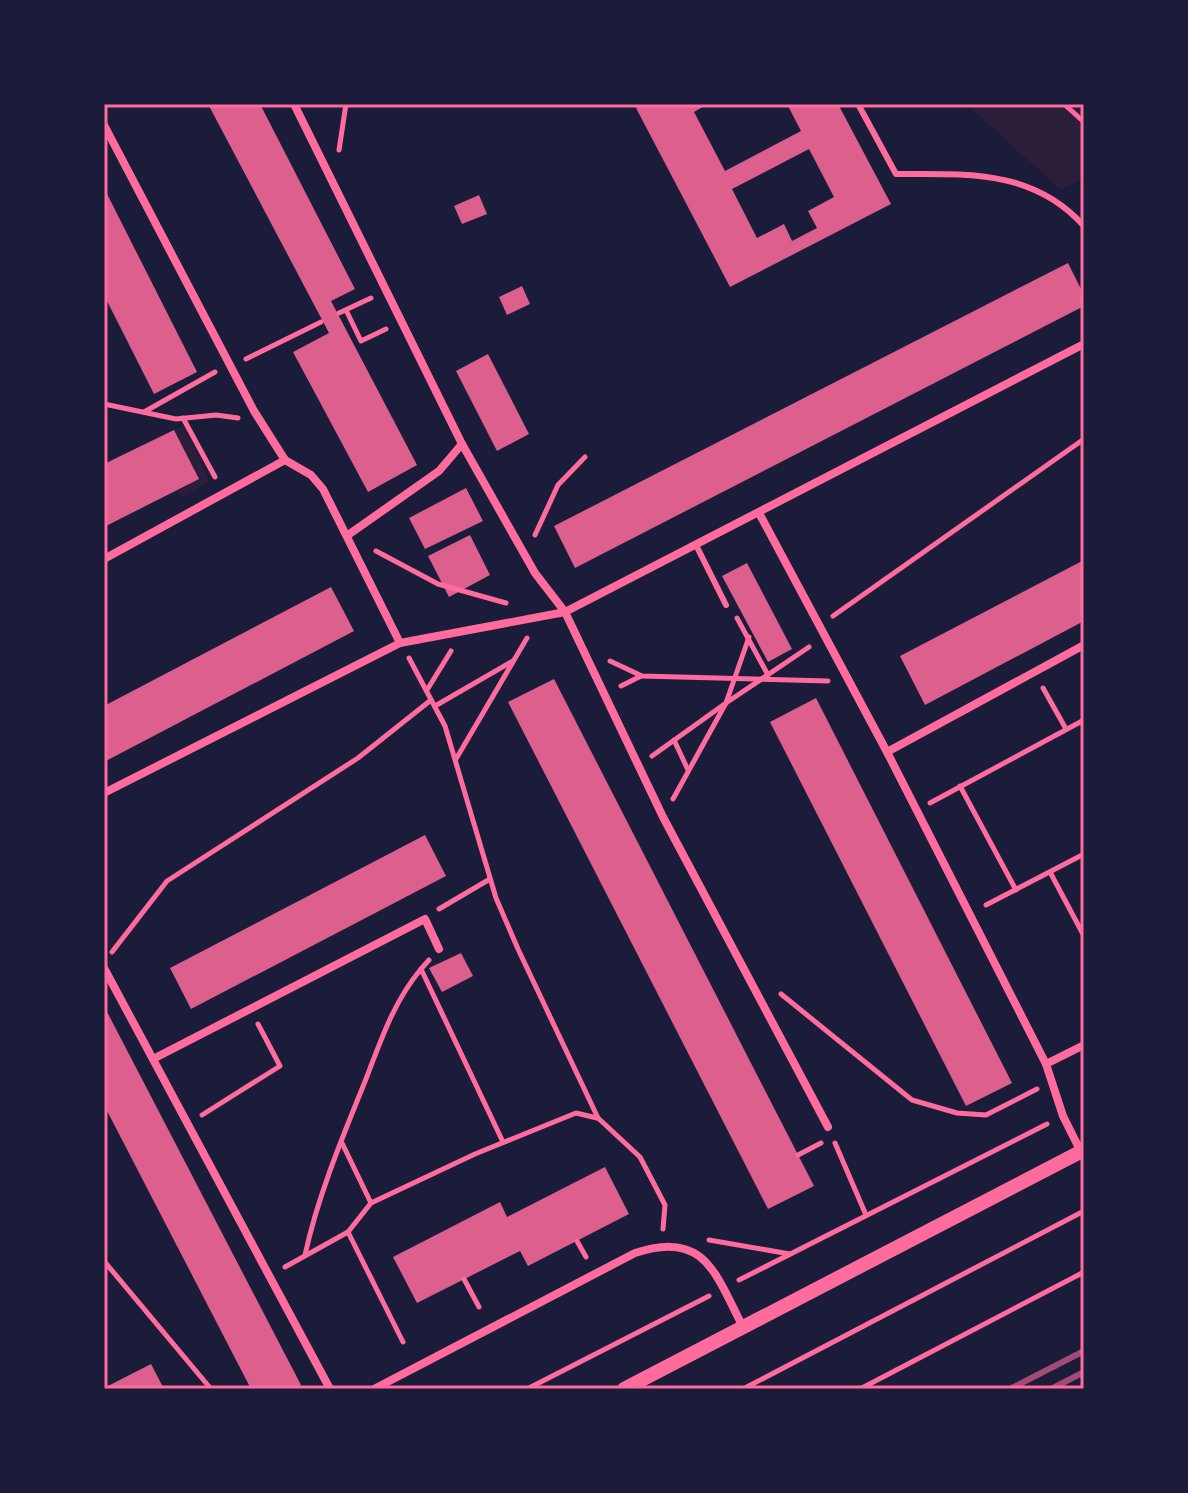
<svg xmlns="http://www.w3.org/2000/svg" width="1188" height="1493" viewBox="0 0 1188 1493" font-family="'Titillium Web',sans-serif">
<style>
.green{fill:#2a1e3b}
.building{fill:#dd5f8e;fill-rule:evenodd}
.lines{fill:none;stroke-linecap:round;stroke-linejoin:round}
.path{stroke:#ff6b9d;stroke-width:5}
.service{stroke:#ff6b9d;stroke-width:6}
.minor{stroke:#ff6b9d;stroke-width:8}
.tertiary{stroke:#ff6b9d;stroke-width:14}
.rail{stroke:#a44b75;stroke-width:6}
.neatline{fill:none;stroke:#ff6b9d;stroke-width:3}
</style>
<rect width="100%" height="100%" fill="#1b1b3a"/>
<!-- green -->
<g class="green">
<path d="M966 104H1084V178L1061 190Z"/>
<path d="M183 425 210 481 181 497 178 490 198 479 174 430Z"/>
</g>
<!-- building -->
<g class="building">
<path d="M208 104H260L355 289 331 301 417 465 368 492 293 352 329 333Z"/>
<path d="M644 104H708L694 112 725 171 801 131 787 104H838L891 204 730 287 636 108ZM809 149 834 197 808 211 817 228 792 241 784 224 757 238 732 189Z"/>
<path d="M104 188 197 372 154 394 104 295Z"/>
<path d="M479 195 487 214 462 224 454 206Z"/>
<path d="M1068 263 1084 295V306L575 568 554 526Z"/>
<path d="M522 286 530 304 507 315 499 297Z"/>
<path d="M488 354 529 434 497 451 456 371Z"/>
<path d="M174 430 199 479 104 527V464Z"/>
<path d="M466 488 483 521 425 549 409 518Z"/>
<path d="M470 535 490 575 449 597 428 556Z"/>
<path d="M1084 560V621L925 705 900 656Z"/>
<path d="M747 563 792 649 768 662 722 576Z"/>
<path d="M331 587 354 631 104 762V706Z"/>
<path d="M554 679 814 1186 768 1209 508 702Z"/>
<path d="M816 698 1012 1083 966 1106 770 722Z"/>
<path d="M425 835 446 876 191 1009 170 968Z"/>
<path d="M461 953 473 976 442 992 429 968Z"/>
<path d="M104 1006 301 1385 292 1389H251L104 1105Z"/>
<path d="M605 1167 629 1214 528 1266 520 1251 417 1303 393 1257 500 1202 507 1217Z"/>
<path d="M151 1364 164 1389H104V1388Z"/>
</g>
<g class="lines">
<!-- path -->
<g class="path">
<path d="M1064 104 1084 122"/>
<path d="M339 150 346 104"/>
<path d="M346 310 361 341 386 329"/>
<path d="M339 313 371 298"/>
<path d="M246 359 321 322"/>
<path d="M104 404 176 419 216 415 238 418"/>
<path d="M144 412 215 372"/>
<path d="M183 418 215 477"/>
<path d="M535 535 558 485 585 457"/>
<path d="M376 551 438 584 506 603"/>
<path d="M833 616 1084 439"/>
<path d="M737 618 768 675"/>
<path d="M409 658 445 726 496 898 518 949 598 1118 640 1157 665 1205 663 1229"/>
<path d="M610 661 642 676 828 681"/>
<path d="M621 686 641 676"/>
<path d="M1043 688 1066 729"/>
<path d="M427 690 451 651"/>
<path d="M435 706 513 661"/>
<path d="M674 740 688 770"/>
<path d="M652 756 726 703 749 637"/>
<path d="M456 759 527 638"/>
<path d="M960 786 1016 890"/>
<path d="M673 799 726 703 809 647"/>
<path d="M930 803 1084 720"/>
<path d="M1050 872 1084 936"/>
<path d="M986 905 1084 854"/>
<path d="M439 909 490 879"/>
<path d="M112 952 167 881 358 758 431 700"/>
<path d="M429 960 421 969 503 1142"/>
<path d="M781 994 912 1100 957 1113 986 1115 1037 1089"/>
<path d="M202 1115 280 1066 258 1024"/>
<path d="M342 1143 371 1203"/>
<path d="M835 1143 866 1215"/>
<path d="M798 1155 821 1143"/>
<path d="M348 1232 403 1342"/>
<path d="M709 1240 790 1254"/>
<path d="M577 1241 586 1257"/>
<path d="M305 1255C318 1195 343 1136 366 1079 381 1040 394 1001 421 969"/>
<path d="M104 1261 211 1389"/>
<path d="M285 1267 348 1232 371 1203 475 1154 576 1113 597 1118"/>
<path d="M464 1279 479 1307"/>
<path d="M739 1280 1047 1124"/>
<path d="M527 1389 709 1296"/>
<path d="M743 1389 1084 1211"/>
<path d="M860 1389 1084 1272"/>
</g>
<!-- service -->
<g class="service">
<path d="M858 104 896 174C966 174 1033 169 1084 226"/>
<path d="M696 545 726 605"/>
</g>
<!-- minor -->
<g class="minor">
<path d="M294 104 462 444 535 573 565 612 663 817 828 1127"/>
<path d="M104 125 254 411 285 460 311 475 323 489 400 643"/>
<path d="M759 513 887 752 1046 1064 1063 1116 1081 1152"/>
<path d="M348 535 439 471 462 444"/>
<path d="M104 559 285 460"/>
<path d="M887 752 1084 645"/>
<path d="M104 793 400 643 565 612 1084 344"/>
<path d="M104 968 330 1389"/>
<path d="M153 1059 425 919 439 949"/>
<path d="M1046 1064 1084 1045"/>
<path d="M374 1389 635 1253C705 1229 716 1275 743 1327"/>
</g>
<!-- tertiary -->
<path class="tertiary" d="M624 1389 1084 1150"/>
<!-- rail -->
<g class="rail">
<path d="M1010 1389 1084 1351"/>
<path d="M1051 1389 1084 1372"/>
</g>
</g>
<!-- border -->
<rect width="1188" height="1493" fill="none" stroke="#1b1b3a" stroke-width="212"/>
<rect x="106" y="106" width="976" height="1281" class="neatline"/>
</svg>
